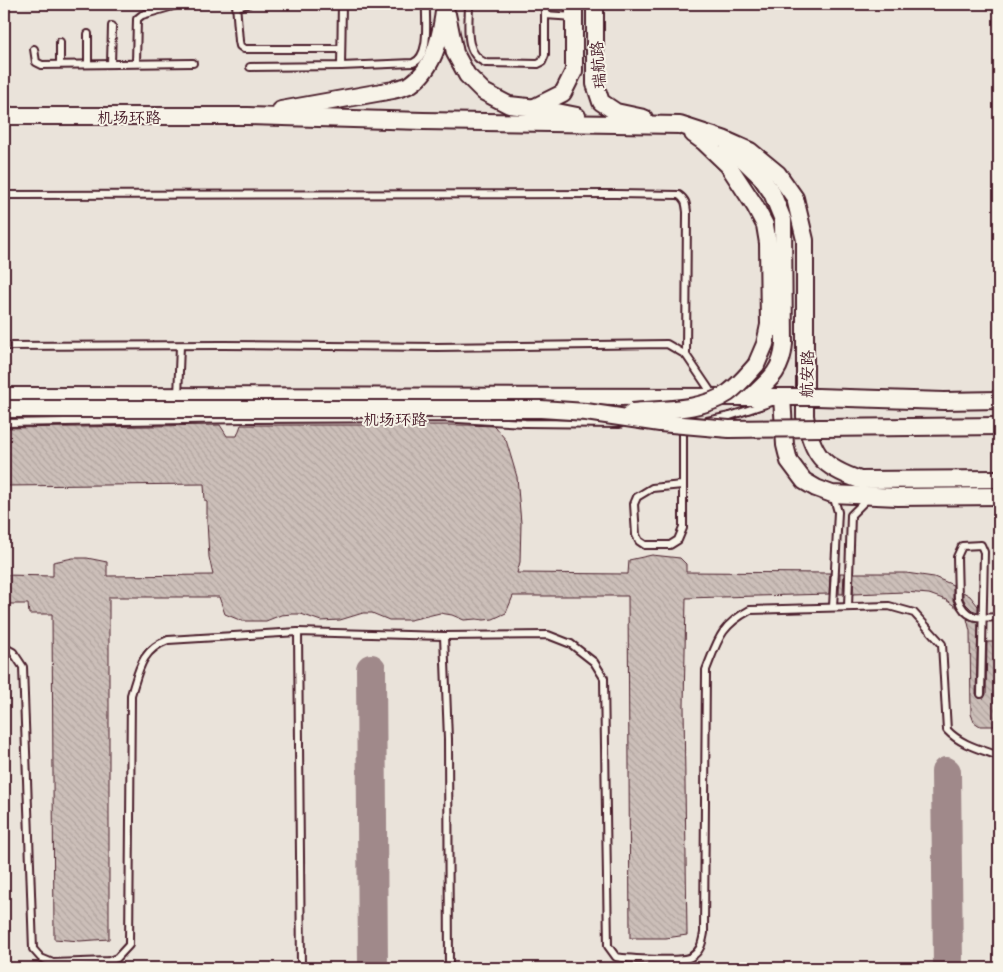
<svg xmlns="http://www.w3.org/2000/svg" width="1003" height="972" viewBox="0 0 1003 972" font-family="Mali,'LXGW WenKai TC',sans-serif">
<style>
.built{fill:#eae3da}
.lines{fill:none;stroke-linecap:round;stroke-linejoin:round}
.taxiway{stroke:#a0898a;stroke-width:30}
.building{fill:url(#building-back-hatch);stroke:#4a1f2b}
.service-casing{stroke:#4a1f2b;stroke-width:10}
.tertiary-casing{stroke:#4a1f2b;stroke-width:20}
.service{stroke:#f7f3e8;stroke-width:6}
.tertiary{stroke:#f7f3e8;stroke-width:16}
.tertiary-bridge-casing{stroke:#4a1f2b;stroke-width:20;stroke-linecap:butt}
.tertiary-bridge{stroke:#f7f3e8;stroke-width:16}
.labels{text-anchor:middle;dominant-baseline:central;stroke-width:4;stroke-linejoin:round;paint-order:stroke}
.street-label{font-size:16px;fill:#4a1f2b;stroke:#f7f3e8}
</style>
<defs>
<pattern id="building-back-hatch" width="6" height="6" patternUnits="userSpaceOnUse" patternTransform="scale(1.25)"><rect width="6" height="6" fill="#ccbfb9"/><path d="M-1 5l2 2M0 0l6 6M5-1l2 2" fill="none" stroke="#b1a49f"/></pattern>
</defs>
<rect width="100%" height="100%" fill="#f7f3e8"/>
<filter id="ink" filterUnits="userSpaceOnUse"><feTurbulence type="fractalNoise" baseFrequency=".02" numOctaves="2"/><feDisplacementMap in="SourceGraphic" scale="10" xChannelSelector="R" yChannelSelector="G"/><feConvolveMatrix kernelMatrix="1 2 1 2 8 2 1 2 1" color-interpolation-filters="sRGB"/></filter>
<g filter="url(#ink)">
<!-- built -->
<path class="built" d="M49 4H999V968H4V10Z"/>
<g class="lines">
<!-- taxiway -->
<g class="taxiway">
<path d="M371 669 373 968"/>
<path d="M946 772 948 968"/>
</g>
</g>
<!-- building -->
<g class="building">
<path d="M220 425 227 436H237L241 425H468L494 426 506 440 517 477 521 523 520 562 517 573 628 574 629 560 652 555 680 558 686 564V572L830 573 829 594 686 598 684 706 687 935 666 938H630L628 596H513L506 613 493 619 484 620 476 619 464 620 452 615 440 613 410 620H389L372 613H363L340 620 321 621 301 614H292L281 615 266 621H242L225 614 219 597H109V939L80 941 54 939 52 614H29L28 604H4V575L53 576V562L73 558H87L107 562V576L213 575 209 557 207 521V502L205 501 204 484 4 486V428Z"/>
<path d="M840 573H844L843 594H839Z"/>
<path d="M854 573H906L934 577 953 585V600L956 607 946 600 929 594 905 592 853 594Z"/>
<path d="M963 592 970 596 978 606V612L972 610 966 604 963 598Z"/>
<path d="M967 619 978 622 976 694 979 698H984L986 694 987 642H999V726H980L974 722 971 714 970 631Z"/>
</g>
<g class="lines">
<defs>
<g id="service">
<path d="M236 4 239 41 240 46 244 49H341"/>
<path d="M469 4C469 24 463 54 486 63L538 64 542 62 545 55V4"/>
<path d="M237 7 248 4"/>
<path d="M545 15 574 17"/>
<path d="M60 42V64"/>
<path d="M34 49 36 62 42 65 193 63"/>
<path d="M136 63 137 19 142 15 180 4"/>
<path d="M88 64V34"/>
<path d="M111 64 112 26"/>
<path d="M341 66 342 4"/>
<path d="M250 67 341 66 413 63C431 56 425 20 426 4"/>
<path d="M4 195 615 194 679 195C686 200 686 204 687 212L686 355"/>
<path d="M4 346 223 345 437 347 667 344 686 355 713 395"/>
<path d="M178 396 180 346"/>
<path d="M707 421 730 416 772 402"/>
<path d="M4 423 247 419 441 418 525 423 620 424"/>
<path d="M682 485 652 488 637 497 634 504 636 535 639 541 645 545H670L678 540 683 528V426"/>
<path d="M833 495 838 512 833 607"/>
<path d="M848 607 851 515 868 498"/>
<path d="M298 632 301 968"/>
<path d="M444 636 448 739 449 968"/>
<path d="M4 647 13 652 23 667 33 949 41 958 53 963 109 961 117 958 129 945 131 695C139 670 141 650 168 640L298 632 444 636 548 635 571 644 594 662 604 678 608 946 616 957C627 959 683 962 691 957 701 951 702 943 704 933L706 670C718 640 720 626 750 610L889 606 914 613 942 644 947 730C961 745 980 749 999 756"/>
<path d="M981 694 984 552 981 545 962 546 957 557 958 599C966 621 980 618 999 617"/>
</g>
<g id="tertiary">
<path d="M595 4V84L601 102 616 112 644 118"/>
<path d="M447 14 455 53 467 75 484 92 509 105 537 108 577 116"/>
<path d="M533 108 563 93 574 71V4"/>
<path d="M281 110 393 90C399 88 406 87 411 84 436 67 442 31 445 4"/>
<path d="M4 115 12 116H248L423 121 680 125 723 139 750 151 778 174 795 198 805 240V416C812 455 822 467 860 480L999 479"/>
<path d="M693 134 704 142 728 165 755 206 765 225 768 243 769 325 765 344 756 365"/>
<path d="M728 145 761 177 772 193 783 220 784 344C782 370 771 379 752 396"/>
<path d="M4 396 796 397"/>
<path d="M782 397 785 445 789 461 804 481 816 488 832 494 898 497 999 496"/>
<path d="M817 397 944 401 999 400"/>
</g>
</defs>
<!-- service casing -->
<use href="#service" class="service-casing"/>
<!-- tertiary casing -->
<use href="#tertiary" class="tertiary-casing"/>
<!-- service -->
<use href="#service" class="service"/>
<!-- tertiary -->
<use href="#tertiary" class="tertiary"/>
<defs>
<g id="tertiary-bridge">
<path d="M796 397H817"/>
<path d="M4 409H541L586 412 660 423 729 429 999 426"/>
<path d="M632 412C663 409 701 411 728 393 739 385 747 375 756 365"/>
</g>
</defs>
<!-- tertiary-bridge casing -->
<use href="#tertiary-bridge" class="tertiary-bridge-casing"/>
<!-- tertiary-bridge -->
<use href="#tertiary-bridge" class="tertiary-bridge"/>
</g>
</g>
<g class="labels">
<!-- street labels -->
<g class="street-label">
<text transform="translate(597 65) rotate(-94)">瑞航路</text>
<text x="129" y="116">机场环路</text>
<text transform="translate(806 374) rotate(-89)">航安路</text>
<text x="395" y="418">机场环路</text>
</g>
</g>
<!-- margin -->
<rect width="1003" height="972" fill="none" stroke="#f7f3e8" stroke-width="20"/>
<rect x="10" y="10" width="983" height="952" fill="none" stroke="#4a1f2b" stroke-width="2" filter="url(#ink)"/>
</svg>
